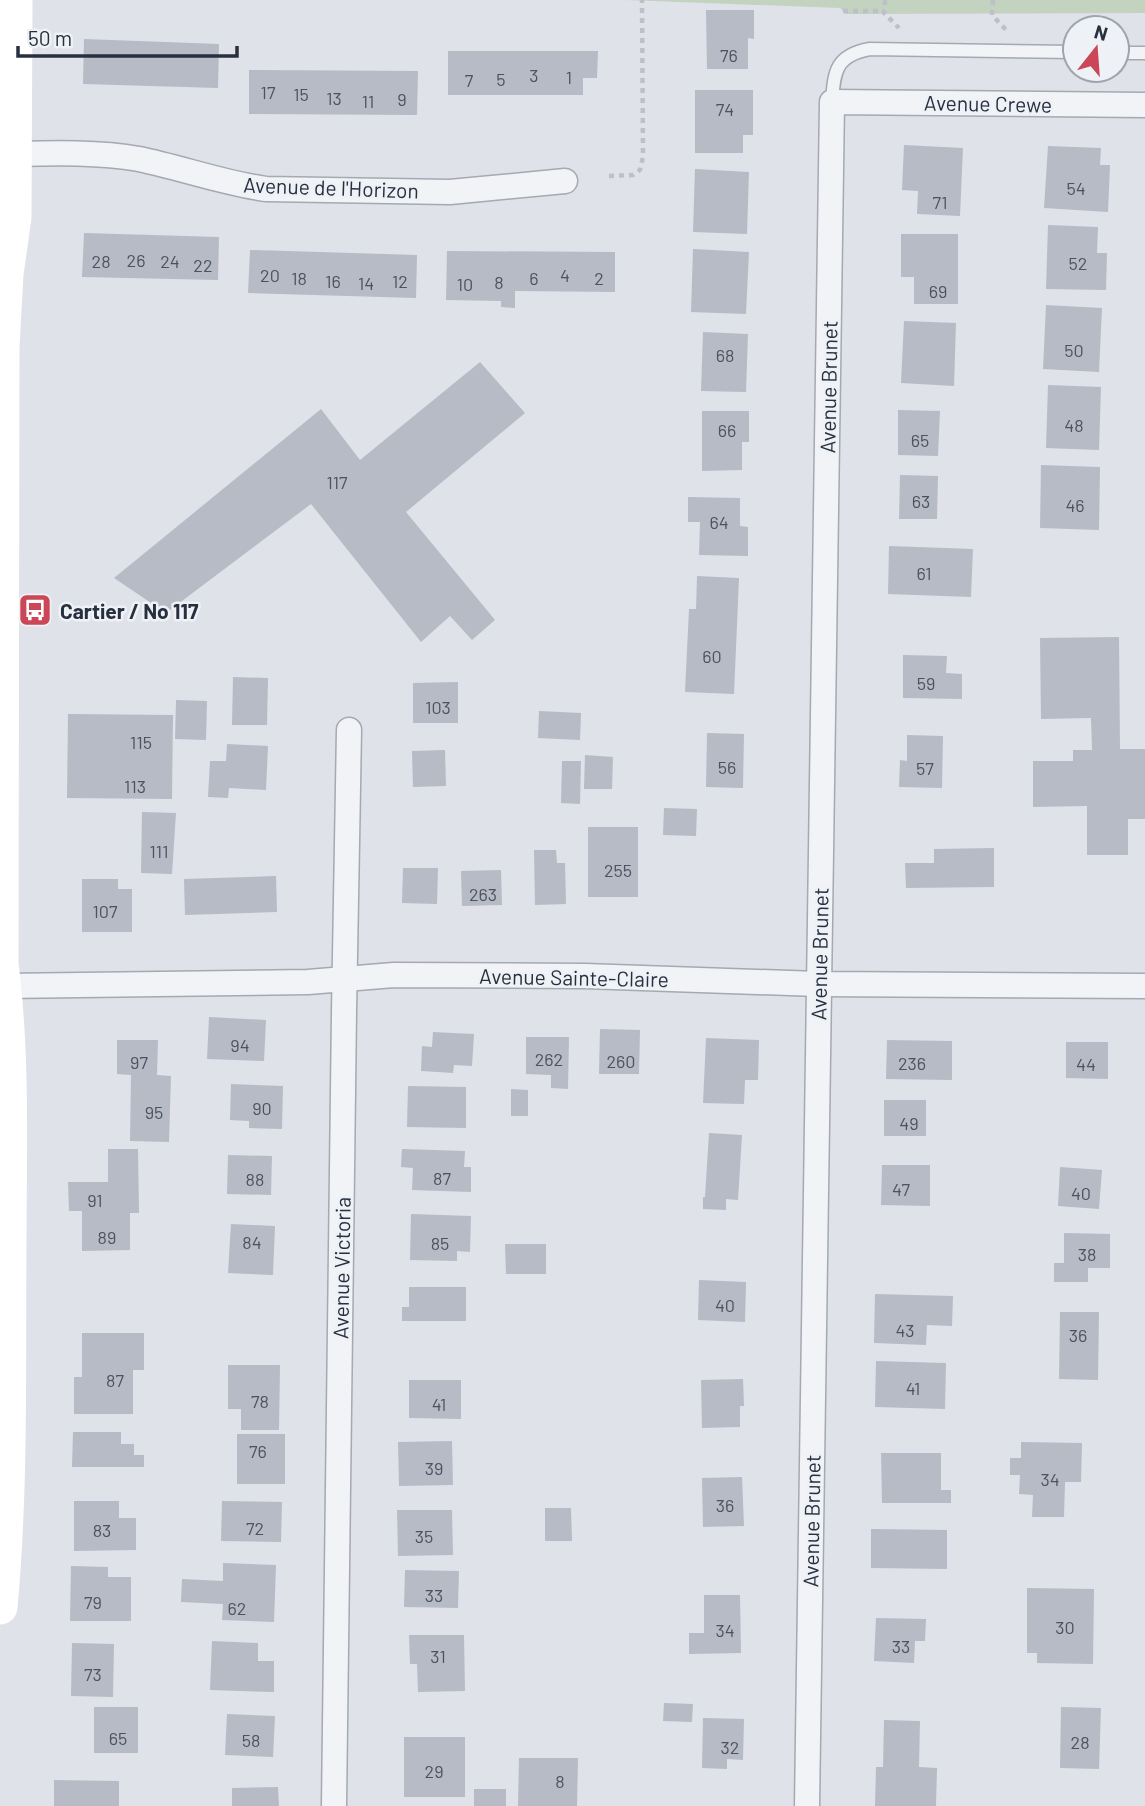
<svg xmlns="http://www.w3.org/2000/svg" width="1145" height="1806" viewBox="0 0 1145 1806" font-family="Barlow,sans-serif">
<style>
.green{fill:#c4d2c0}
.building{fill:#b6bbc5}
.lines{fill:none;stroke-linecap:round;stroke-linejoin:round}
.lane-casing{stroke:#a4a9b2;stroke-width:15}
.street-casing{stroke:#a4a9b2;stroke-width:27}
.path{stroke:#bdc0c6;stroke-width:4.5;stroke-dasharray:5 5;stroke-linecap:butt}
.lane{stroke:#f1f3f6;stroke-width:12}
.street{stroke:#f1f3f6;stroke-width:24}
.secondary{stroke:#fff;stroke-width:35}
.labels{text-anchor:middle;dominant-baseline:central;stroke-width:5;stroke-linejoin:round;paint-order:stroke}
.number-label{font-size:18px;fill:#4c5360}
.street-label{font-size:21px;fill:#28303f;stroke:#eef1f6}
.poi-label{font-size:21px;font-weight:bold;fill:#28303f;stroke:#eef1f6;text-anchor:start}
</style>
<rect width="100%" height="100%" fill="#dfe2e8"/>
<!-- green -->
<path class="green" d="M626 0H1145V13L846 14 840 8Z"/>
<!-- building -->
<g class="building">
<path d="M706 10H754V39L748 38V69H707Z"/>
<path d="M84 39 219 44 218 88 83 84Z"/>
<path d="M448 51H598L597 78H583V95H448Z"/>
<path d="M249 70 418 71 417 115 249 114Z"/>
<path d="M695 90H753V135H743V153H695Z"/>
<path d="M904 145 963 148 960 216 917 214 918 191 902 190Z"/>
<path d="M1048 146 1101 148 1100 165H1110L1108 212 1044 208Z"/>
<path d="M695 169 749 172 747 234 693 232Z"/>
<path d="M1048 225 1098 227 1097 253H1107L1106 290 1046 289Z"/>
<path d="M84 233 219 237 218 280 82 277Z"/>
<path d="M901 234H958V304H914V277H901Z"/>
<path d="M693 249 749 252 746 314 691 312Z"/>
<path d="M250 250 417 255 416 298 248 293Z"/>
<path d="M447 251 615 252V292L515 291V308L501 307V301L446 300Z"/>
<path d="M1046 305 1102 308 1099 372 1043 369Z"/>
<path d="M904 321 956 323 954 386 901 383Z"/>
<path d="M703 332 748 334 746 392 701 391Z"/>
<path d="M480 362 525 413 406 512 495 620 472 640 450 616 421 642 311 504 166 613 114 578 321 409 360 460Z"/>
<path d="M1048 385 1101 387 1099 450 1046 448Z"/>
<path d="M898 410 940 411 938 456 898 455Z"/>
<path d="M702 411H749V442H742V470L702 471Z"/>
<path d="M1041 465 1100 467 1099 530 1040 528Z"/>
<path d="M900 475 938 476 937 519H899Z"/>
<path d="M688 497 740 498V526L748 527V556L699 555 700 522H688Z"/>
<path d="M889 546 973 549 971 597 888 594Z"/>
<path d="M697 576 739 578 734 694 685 692 689 609H696Z"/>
<path d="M1119 637 1120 749H1145V819H1128V855H1087V806L1033 807V761H1073V750H1092L1091 718 1041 719 1040 638Z"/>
<path d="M903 655 947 656 946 673 962 674V699L903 698Z"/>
<path d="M233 677 268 678 267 725H232Z"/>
<path d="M458 682V723H413V683Z"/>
<path d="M176 700 207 701 206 740 175 739Z"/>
<path d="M539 711 581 713 580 740 538 738Z"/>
<path d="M68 714 173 715 172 799 67 798Z"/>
<path d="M707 733 744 734 743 788 706 787Z"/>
<path d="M907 735 943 736 942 788 899 787 900 760 907 761Z"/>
<path d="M227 744 268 746 266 790 229 788 228 798 208 797 210 761H226Z"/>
<path d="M445 750 446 786 413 787 412 751Z"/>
<path d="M585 755 613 757 612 789H584Z"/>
<path d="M562 761H581L580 804 561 803Z"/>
<path d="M664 808 697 809 696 836 663 835Z"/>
<path d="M142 812 176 813 172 874 141 873Z"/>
<rect x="588" y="827" width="50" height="70"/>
<path d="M994 848V887L906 888 905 863H934V849Z"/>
<path d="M534 850H556L557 863H565L566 904 535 905Z"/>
<path d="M403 868H438L437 904 402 903Z"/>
<path d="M501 870 502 905 462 906 461 871Z"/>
<path d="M276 876 277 912 185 915 184 879Z"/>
<path d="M82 879H118V889H132V932H82Z"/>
<path d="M209 1017 266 1020 264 1061 207 1059Z"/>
<path d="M600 1029 640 1030 639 1074H599Z"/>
<path d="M433 1032 474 1034 472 1066 454 1065 453 1073 421 1071 422 1046 432 1047Z"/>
<path d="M526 1037H569L568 1089 551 1088V1075L526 1074Z"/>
<path d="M706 1038 759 1040 758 1080H745L744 1104 703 1103Z"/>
<path d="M117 1040H158L157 1075 171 1076 169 1142 130 1141 131 1075 117 1074Z"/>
<path d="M887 1040 952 1041V1080L886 1079Z"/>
<path d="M1066 1042H1108V1079L1066 1078Z"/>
<path d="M231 1084 283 1086 282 1129 249 1128V1121L230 1120Z"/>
<path d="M408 1086 466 1087V1128L407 1127Z"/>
<path d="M511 1089 528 1090V1116H511Z"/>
<rect x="884" y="1100" width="42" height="36"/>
<path d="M709 1133 742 1135 738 1200 726 1199V1210L703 1209V1197H705Z"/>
<path d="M108 1149H138L139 1213H130V1250L82 1251V1211H69L68 1182H108Z"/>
<path d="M402 1149 465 1151 464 1167H471V1192L412 1190 413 1168 401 1167Z"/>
<path d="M228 1155 272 1156 271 1195 227 1194Z"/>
<path d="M882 1165H930V1206L881 1205Z"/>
<path d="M1060 1167 1102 1170 1099 1209 1058 1206Z"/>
<path d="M411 1214 471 1216 470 1252 457 1251V1261L410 1260Z"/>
<path d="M231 1224 275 1226 273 1275 228 1273Z"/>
<path d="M1064 1233 1110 1234V1268H1088V1282H1054V1263H1064Z"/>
<path d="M505 1244H546V1274H506Z"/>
<path d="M699 1280 746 1282 745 1322 698 1320Z"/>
<path d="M409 1287H466V1321H402V1307H409Z"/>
<path d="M875 1294 953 1296 952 1326 927 1325 926 1345 874 1343Z"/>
<path d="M1060 1312H1099L1098 1380 1059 1379Z"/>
<path d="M82 1333H144V1370H133V1414H74V1377H82Z"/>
<path d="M876 1361 946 1363 945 1409 875 1407Z"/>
<path d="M228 1365H280L279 1430H241V1409H228Z"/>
<path d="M743 1379 744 1406H740V1427L702 1428 701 1380Z"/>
<path d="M409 1380H461V1419L409 1418Z"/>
<path d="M73 1432H121V1444H134V1455H144V1467H72Z"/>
<rect x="237" y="1434" width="48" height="50"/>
<path d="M452 1441 453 1485 399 1486 398 1442Z"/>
<path d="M1021 1442 1082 1443 1081 1482H1065L1064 1517H1032L1033 1495 1019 1494 1020 1475H1010V1458H1021Z"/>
<path d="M881 1453H941V1490H951V1503H882Z"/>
<path d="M742 1477 744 1526 703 1527 702 1478Z"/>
<path d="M74 1501H119V1518H136V1550L74 1551Z"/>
<path d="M222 1501 282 1502 281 1542 221 1541Z"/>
<path d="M545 1508H571L572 1541H545Z"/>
<path d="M397 1510H452L453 1555 398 1556Z"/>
<path d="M871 1529 947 1530V1569L871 1568Z"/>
<path d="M223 1563 276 1565 274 1622 222 1620 223 1604 181 1602 182 1579 223 1581Z"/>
<path d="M71 1566 108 1567V1577H131V1621H70Z"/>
<path d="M405 1570 459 1571 458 1608 404 1607Z"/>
<path d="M1027 1588 1094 1589 1093 1664 1037 1663V1653H1027Z"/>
<path d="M704 1595H740L741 1653 689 1654V1633H704Z"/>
<path d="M876 1618 926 1619 925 1641H915L914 1663 874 1661Z"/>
<path d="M409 1635H464L465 1691 418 1692 417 1664H410Z"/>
<path d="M212 1641 258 1643V1661H274V1692L210 1690Z"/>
<path d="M72 1643 114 1644 113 1697 71 1696Z"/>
<path d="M664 1703 693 1704 692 1722 663 1721Z"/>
<rect x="94" y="1707" width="44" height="46"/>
<path d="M1061 1707 1101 1708 1099 1769 1060 1768Z"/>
<path d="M227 1714 275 1716 273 1757 225 1755Z"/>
<path d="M703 1718 744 1719 743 1760 727 1759V1769L702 1768Z"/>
<path d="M884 1720 920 1721 919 1767 937 1768 936 1806H875L876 1767H883Z"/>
<rect x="404" y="1737" width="61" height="60"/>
<path d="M519 1758H578L577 1806H518Z"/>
<path d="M54 1780 119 1781V1806H54Z"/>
<path d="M278 1787 279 1806H232V1788Z"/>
<rect x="474" y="1789" width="32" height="17"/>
</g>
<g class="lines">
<defs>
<g id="lane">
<path d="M1117 53H1145"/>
<path d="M832 102C834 71 836 55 870 49L1075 52"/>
</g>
<g id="street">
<path d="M15 154C56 153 99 152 139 159 182 168 223 183 266 189L450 192 565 181"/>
<path d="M4 986 308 982 394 975 585 976 818 984 1145 986"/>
<path d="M334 1806 344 1012 349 730"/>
<path d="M807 1806 832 102 1145 105"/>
</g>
</defs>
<!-- lane casing -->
<use href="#lane" class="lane-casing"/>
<!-- street casing -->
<use href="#street" class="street-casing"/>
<!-- path -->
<g class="path">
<path d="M885 0 884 13 899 28"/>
<path d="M993 0 992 15 1008 32"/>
<path d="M843 11H884"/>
<path d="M609 176 633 175 640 170 643 157 642 0"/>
</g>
<!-- lane -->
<use href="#lane" class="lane"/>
<!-- street -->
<use href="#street" class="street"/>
<!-- secondary -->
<path class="secondary" d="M0 1607C11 1488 8 1369 9 1251 9 1155 13 1058 1 964L2 346 6 274 14 217 15 0"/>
</g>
<!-- icons -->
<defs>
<symbol id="bus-square" viewBox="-11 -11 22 22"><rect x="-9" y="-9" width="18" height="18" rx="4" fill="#cb4656" stroke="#eef1f6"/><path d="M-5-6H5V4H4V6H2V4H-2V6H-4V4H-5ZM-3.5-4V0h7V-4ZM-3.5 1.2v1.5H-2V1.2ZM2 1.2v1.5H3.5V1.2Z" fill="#fff"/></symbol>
</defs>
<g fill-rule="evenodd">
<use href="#bus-square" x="16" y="591" width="38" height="38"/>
</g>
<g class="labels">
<!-- number labels -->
<g class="number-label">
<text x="729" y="55">76</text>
<text x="534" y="75">3</text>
<text x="569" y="77">1</text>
<text x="501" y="79">5</text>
<text x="469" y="80">7</text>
<text x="268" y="92">17</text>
<text x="301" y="94">15</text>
<text x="334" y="98">13</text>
<text x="402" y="99">9</text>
<text x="368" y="101">11</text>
<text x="725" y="109">74</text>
<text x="1076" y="188">54</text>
<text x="940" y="202">71</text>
<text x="136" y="260">26</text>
<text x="101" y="261">28</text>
<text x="170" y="261">24</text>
<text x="1078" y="263">52</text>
<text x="203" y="265">22</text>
<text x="270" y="275">20</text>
<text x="565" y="275">4</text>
<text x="299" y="278">18</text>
<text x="534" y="278">6</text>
<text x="599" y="278">2</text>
<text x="333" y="281">16</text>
<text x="400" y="281">12</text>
<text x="499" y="282">8</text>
<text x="366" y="283">14</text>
<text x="465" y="284">10</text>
<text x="938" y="291">69</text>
<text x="1074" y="350">50</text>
<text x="725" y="355">68</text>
<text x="1074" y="425">48</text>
<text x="727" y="430">66</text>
<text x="920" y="440">65</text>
<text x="337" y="482">117</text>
<text x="921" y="501">63</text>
<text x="1075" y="505">46</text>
<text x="719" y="522">64</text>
<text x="924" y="573">61</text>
<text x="712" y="656">60</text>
<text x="926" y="683">59</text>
<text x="438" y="707">103</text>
<text x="141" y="742">115</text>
<text x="727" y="767">56</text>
<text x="925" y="768">57</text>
<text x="135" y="786">113</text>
<text x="159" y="851">111</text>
<text x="618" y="870">255</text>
<text x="483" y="894">263</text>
<text x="105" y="911">107</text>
<text x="240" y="1045">94</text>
<text x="549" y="1059">262</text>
<text x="621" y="1061">260</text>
<text x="139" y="1062">97</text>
<text x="912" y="1063">236</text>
<text x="1086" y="1064">44</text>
<text x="262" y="1108">90</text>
<text x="154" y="1112">95</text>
<text x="909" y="1123">49</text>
<text x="442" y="1178">87</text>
<text x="255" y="1179">88</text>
<text x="901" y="1189">47</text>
<text x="1081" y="1193">40</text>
<text x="95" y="1200">91</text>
<text x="107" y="1237">89</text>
<text x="252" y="1242">84</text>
<text x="440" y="1243">85</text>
<text x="1087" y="1254">38</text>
<text x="725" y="1305">40</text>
<text x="905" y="1330">43</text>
<text x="1078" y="1335">36</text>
<text x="115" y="1380">87</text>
<text x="913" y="1388">41</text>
<text x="260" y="1401">78</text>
<text x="439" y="1404">41</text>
<text x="258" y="1451">76</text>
<text x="434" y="1468">39</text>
<text x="1050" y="1479">34</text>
<text x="725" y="1505">36</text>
<text x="255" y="1528">72</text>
<text x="102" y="1530">83</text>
<text x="424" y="1536">35</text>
<text x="434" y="1595">33</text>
<text x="93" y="1602">79</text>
<text x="237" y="1608">62</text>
<text x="1065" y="1627">30</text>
<text x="725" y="1630">34</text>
<text x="901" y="1646">33</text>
<text x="438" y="1656">31</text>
<text x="93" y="1674">73</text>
<text x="118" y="1738">65</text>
<text x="251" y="1740">58</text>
<text x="1080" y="1742">28</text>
<text x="730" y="1747">32</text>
<text x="434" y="1771">29</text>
<text x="560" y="1781">8</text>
</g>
<!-- street labels -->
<g class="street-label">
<text transform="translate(988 103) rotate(1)">Avenue Crewe</text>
<text transform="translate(331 187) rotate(2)">Avenue de l'Horizon</text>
<text transform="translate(828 387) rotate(-89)">Avenue Brunet</text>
<text transform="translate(819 954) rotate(-89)">Avenue Brunet</text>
<text transform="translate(574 977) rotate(1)">Avenue Sainte-Claire</text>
<text transform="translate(341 1268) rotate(-89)">Avenue Victoria</text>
<text transform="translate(811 1521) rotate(-89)">Avenue Brunet</text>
</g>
<!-- poi labels -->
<g class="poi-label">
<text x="60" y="610">Cartier / No 117</text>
</g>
</g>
<!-- north arrow -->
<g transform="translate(1096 49) rotate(17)"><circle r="33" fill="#eef1f6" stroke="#9fa4ad" stroke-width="2"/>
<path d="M0-5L12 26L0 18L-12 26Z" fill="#cb4656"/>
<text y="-10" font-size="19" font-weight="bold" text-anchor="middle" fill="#28303f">N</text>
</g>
<!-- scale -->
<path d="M18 46v10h219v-10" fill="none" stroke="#28303f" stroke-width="3.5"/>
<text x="28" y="46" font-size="21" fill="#28303f" stroke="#eef1f6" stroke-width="5" paint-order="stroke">50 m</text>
</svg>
